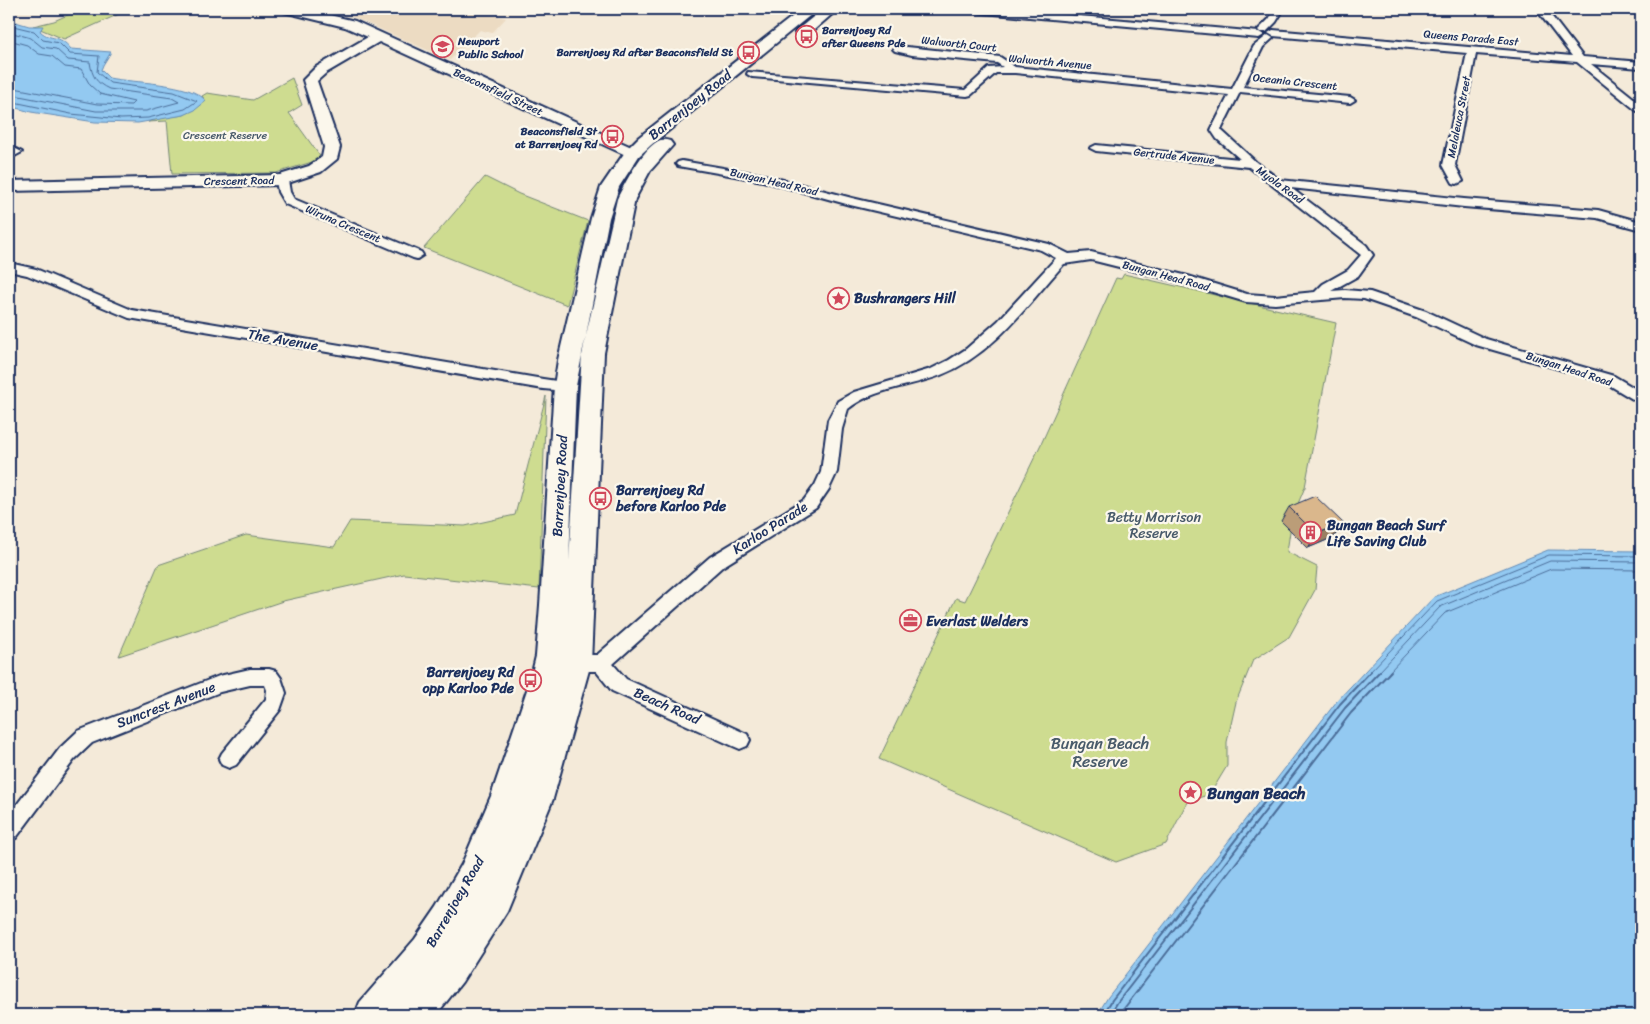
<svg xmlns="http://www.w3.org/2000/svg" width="1650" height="1024" viewBox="0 0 1650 1024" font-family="Sriracha,sans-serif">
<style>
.built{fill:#ecdbc2}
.green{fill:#cedc90;stroke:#748677}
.water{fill:#93c9f1;stroke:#638bb6}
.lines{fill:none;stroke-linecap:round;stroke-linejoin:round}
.shore-far1{stroke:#4b6d99;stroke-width:1}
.shore{stroke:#4b6d99;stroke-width:2}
.street-casing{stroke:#1b2f5e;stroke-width:4}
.secondary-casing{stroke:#1b2f5e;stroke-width:4}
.primary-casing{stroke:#1b2f5e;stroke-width:4}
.street{fill:#fbf7ec;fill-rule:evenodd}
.secondary{fill:#fbf7ec;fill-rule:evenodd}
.primary{fill:#fbf7ec;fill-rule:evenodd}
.wall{fill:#bb9d78;stroke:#1b2f5e}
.shaded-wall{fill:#998062;stroke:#1b2f5e}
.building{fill:#dab78c;stroke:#1b2f5e}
.labels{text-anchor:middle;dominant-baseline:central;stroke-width:4.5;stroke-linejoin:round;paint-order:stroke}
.far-poi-label{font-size:11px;font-weight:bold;fill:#1b2f5e;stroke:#fbf7ec;text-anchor:start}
.far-street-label{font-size:11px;fill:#1b2f5e;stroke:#fbf7ec}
.far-park-label{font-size:11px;fill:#485a6a;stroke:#fbf7ec}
.street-label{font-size:14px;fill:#1b2f5e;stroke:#fbf7ec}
.poi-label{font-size:14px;font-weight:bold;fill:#1b2f5e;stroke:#fbf7ec;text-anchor:start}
.park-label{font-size:14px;fill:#485a6a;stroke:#fbf7ec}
.near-park-label{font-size:16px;fill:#485a6a;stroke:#fbf7ec}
.near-poi-label{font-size:16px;font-weight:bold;fill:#1b2f5e;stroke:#fbf7ec;text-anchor:start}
</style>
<rect width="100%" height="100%" fill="#f4ead9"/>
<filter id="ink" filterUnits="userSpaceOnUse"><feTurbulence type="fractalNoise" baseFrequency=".02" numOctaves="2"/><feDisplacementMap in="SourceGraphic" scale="10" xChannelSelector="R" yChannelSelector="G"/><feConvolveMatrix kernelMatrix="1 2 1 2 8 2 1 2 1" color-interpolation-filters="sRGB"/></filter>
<g filter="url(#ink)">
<!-- built -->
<path class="built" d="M318 9H463L506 18 492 33 480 30 450 60 353 17Z"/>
<!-- green -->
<g class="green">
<path d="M81 9H130L64 39 33 26 54 21Z"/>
<path d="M292 78 302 105 289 113 322 159 276 173 172 174 167 121 148 122 160 118 184 115 206 101 202 96 207 93 253 100Z"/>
<path d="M485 177 519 194 588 221 567 305 424 248Z"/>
<path d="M1124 274 1336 323 1305 487 1292 518 1287 552 1317 567 1315 590 1289 637 1253 660 1236 702 1227 742V766L1210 794 1187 802 1166 844 1116 862 879 759 956 598 965 601 1042 442 1116 278 1121 279Z"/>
<path d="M546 396 539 589 404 574 283 601 119 656 158 565 246 535 334 547 350 521 465 526 515 515Z"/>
</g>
<!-- water -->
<g class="water">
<path d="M9 20 29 26H43L40 31C52 42 58 33 71 49L111 52 103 65 101 70 109 78C132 83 192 82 206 101L195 110 184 115 138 123 95 122 31 112 9 106Z"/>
<path d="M1548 550 1641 551V1015H1097L1108 997 1337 701 1434 597Z"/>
</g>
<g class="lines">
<!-- shore-far1 -->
<g class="shore-far1">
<path d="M9 25 34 31 43 40 59 43 70 54 99 56 97 72 110 83 174 92 197 101 185 109 148 118 121 119 71 114 9 101"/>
<path d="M9 32 31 38 42 47 56 49 68 60 90 62C92 76 96 83 109 89L172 98 179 102 146 111H96L9 94"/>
<path d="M9 40 27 45 39 54 52 56 65 67 81 69 90 85 100 94 134 102 131 105 97 104 9 87"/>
<path d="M1370 672 1437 601 1549 555 1641 556"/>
<path d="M1379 672 1440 607 1550 561 1641 562"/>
<path d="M1389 672 1445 613 1551 569 1641 570"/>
</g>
<!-- shore -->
<g class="shore">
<path d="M1103 1015 1112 1000 1340 704 1371 671"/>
<path d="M1110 1015 1117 1003 1345 708 1380 671"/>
<path d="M1119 1015 1351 713 1391 671"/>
</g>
<defs>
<g id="street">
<path d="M968 9H1001L1259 32 1264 35 1259 38 973 12Z"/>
<path d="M1275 9H1284L1276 22 1266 32H1260L1258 30 1269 19Z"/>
<path d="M1536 9H1546L1583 57 1641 62V68L1591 64 1641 104V112L1637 111 1577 62 1476 54 1455 165 1463 181 1457 184 1453 183 1443 165 1467 53 1273 36 1268 33 1273 30 1572 56Z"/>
<path d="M1268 35 1273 38 1263 47 1243 87 1350 97 1355 100 1350 103 1240 92 1221 130 1256 162 1280 180 1464 199 1598 210 1641 222V230L1597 218 1464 207 1291 188 1366 245 1373 255 1358 276 1331 291 1345 290 1370 292 1426 311 1486 339 1614 376 1641 392V404L1604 382 1476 345 1416 317 1364 299 1345 298 1275 304 1246 302 1179 282 1091 260 1064 264C1028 304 993 355 941 375 911 387 874 388 848 409L842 429 837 472 829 489 816 508 722 567 613 664 626 679 747 734 750 740 747 746 740 749 733 746 612 691 596 671H577L571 669 568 663 571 657 577 655H597L710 557 804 500 815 485 821 472 828 420 838 401 854 392 931 369 949 360 966 349 998 321 1056 258 1041 250 850 205 763 181 678 166 676 164 678 162 682 161 764 175 852 198 1049 244 1069 254 1091 252 1188 276 1247 294 1275 296 1315 292 1323 284 1348 270 1361 255 1249 167 1096 151 1090 148 1096 145 1240 159 1217 139 1211 130 1229 95 1015 73H996L971 95 967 96 752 77 747 74 748 72 965 90 989 68 1003 67 997 63 912 55 895 51 893 49 898 46 1000 57 1015 67 1232 89 1254 46Z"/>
<path d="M16 149 22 152 9 159V151Z"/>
<path d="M282 177 288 180 290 192 294 199 421 252 423 255 417 259 413 258 285 204 278 192 276 180Z"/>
<path d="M9 263 36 269 132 310 543 379 570 383 572 386 570 389 565 391 543 389 129 318 27 275 9 271Z"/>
<path d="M250 669H269L276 671 281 678 286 693 280 710 236 765 229 768 222 765 219 759 222 753 266 699 267 690 265 685H250L220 692 92 743 74 760 16 838 9 841V815L60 748 78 731 219 676Z"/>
</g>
<path id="secondary" d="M283 9H304L355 21 638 150 641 153 638 156H628L379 42 326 73 317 81 340 147 337 159 321 172 282 185 9 191V181L280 175 309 166 322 157 324 147 303 80 316 67 368 37 345 27 284 12Z"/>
<g id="primary">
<path d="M802 9H818L651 145 639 156 619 187 609 218 576 386 569 561 582 353 617 199C625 183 642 150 658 141 662 139 666 140 670 141L673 145 650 171 635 199 604 353 591 663 553 799 507 911 462 982 436 1015H355L360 1002 415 939 437 907 462 864 491 796 530 681 536 656 540 605 554 386 558 360 591 218 601 187 627 149 639 137Z"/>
<path d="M823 9H838L807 36H797L795 33 797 30Z"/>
</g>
</defs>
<!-- street casing -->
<use href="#street" class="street-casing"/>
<!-- secondary casing -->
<use href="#secondary" class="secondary-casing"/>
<!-- primary casing -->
<use href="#primary" class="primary-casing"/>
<!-- street -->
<use href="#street" class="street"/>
<!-- secondary -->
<use href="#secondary" class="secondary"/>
<!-- primary -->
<use href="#primary" class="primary"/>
</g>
<!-- wall -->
<path class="wall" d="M1289 507 1343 523 1334 537 1308 548 1281 521Z"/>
<!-- shaded-wall -->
<path class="shaded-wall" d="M1343 523 1334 537 1308 548 1316 534Z"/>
<!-- building -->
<path class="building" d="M1315 496 1343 523 1316 534 1289 507Z"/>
</g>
<!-- icons -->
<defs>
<symbol id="bus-ring" viewBox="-11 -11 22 22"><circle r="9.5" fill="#fbf7ec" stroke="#d1495b" stroke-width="1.5"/><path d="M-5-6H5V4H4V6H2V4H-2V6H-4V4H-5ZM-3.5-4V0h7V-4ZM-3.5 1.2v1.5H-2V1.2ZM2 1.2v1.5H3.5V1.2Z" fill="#d1495b"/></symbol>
<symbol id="school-ring" viewBox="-11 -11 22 22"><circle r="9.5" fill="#fbf7ec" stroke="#d1495b" stroke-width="1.5"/><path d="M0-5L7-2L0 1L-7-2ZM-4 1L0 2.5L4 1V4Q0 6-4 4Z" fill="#d1495b"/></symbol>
<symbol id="sight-ring" viewBox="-11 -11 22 22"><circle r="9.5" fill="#fbf7ec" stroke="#d1495b" stroke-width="1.5"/><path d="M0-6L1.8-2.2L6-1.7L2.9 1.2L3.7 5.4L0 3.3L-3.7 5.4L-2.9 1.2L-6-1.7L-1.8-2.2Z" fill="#d1495b"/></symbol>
<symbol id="building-ring" viewBox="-11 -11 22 22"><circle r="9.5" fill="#fbf7ec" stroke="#d1495b" stroke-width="1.5"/><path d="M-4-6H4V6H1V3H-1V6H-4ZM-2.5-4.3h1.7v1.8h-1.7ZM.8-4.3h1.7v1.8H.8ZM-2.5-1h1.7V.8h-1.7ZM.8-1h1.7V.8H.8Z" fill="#d1495b"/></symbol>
<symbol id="office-ring" viewBox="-11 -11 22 22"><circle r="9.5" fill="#fbf7ec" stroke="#d1495b" stroke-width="1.5"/><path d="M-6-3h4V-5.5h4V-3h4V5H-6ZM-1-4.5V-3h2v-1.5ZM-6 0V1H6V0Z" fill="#d1495b"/></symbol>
</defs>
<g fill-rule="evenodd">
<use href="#bus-ring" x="794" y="24" width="25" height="25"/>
<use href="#school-ring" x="430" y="34" width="25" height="25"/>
<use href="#bus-ring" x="736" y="40" width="25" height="25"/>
<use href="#bus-ring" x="600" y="124" width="25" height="25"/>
<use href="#sight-ring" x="826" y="286" width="25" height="25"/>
<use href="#bus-ring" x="588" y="486" width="25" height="25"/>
<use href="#building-ring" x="1298" y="520" width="25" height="25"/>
<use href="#office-ring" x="898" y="608" width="25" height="25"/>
<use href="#bus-ring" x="518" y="668" width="25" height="25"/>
<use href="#sight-ring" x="1178" y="780" width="25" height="25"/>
</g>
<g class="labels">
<!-- far-poi labels -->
<g class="far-poi-label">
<text x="822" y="30">Barrenjoey Rd<tspan x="822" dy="13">after Queens Pde</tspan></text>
<text x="458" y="41">Newport<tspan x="458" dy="13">Public School</tspan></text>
<text x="733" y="52" text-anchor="end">Barrenjoey Rd after Beaconsfield St</text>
<text x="597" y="131" text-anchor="end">Beaconsfield St<tspan x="597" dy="13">at Barrenjoey Rd</tspan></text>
</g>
<!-- far-street labels -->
<g class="far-street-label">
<text transform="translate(1471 38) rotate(5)">Queens Parade East</text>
<text transform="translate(959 44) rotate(6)">Walworth Court</text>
<text transform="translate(1050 62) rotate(5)">Walworth Avenue</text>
<text transform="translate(1295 82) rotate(6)">Oceania Crescent</text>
<text transform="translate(498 92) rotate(25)">Beaconsfield Street</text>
<text transform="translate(1459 117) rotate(-79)">Melaleuca Street</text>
<text transform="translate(1174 156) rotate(6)">Gertrude Avenue</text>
<text transform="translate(239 181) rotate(-1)">Crescent Road</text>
<text transform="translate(774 182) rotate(13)">Bungan Head Road</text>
<text transform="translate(1280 185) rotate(36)">Myola Road</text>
<text transform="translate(343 224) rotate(23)">Wiruna Crescent</text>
<text transform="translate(1166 276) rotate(15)">Bungan Head Road</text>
<text transform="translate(1569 369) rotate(18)">Bungan Head Road</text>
</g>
<!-- far-park labels -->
<g class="far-park-label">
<text x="225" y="135">Crescent Reserve</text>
</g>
<!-- street labels -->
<g class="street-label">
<text transform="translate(690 105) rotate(-39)">Barrenjoey Road</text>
<text transform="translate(283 340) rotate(10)">The Avenue</text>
<text transform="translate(560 486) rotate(-87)">Barrenjoey Road</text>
<text transform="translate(770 528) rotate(-32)">Karloo Parade</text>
<text transform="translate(166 705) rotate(-21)">Suncrest Avenue</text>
<text transform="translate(667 706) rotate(24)">Beach Road</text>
<text transform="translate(455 902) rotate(-60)">Barrenjoey Road</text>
</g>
<!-- poi labels -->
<g class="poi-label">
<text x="854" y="298">Bushrangers Hill</text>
<text x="616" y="490">Barrenjoey Rd<tspan x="616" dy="16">before Karloo Pde</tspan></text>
<text x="1327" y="525">Bungan Beach Surf<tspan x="1327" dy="16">Life Saving Club</tspan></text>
<text x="926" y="621">Everlast Welders</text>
<text x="514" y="672" text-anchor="end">Barrenjoey Rd<tspan x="514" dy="16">opp Karloo Pde</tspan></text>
</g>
<!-- park labels -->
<g class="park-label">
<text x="1154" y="517">Betty Morrison<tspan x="1154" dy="16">Reserve</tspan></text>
</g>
<!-- near-park labels -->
<g class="near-park-label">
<text x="1100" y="743">Bungan Beach<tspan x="1100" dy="18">Reserve</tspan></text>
</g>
<!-- near-poi labels -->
<g class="near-poi-label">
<text x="1207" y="793">Bungan Beach</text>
</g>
</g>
<!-- margin -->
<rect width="1650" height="1024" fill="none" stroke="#fbf7ec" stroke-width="30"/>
<rect x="15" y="15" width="1620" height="994" fill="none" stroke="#1b2f5e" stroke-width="2" filter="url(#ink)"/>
</svg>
